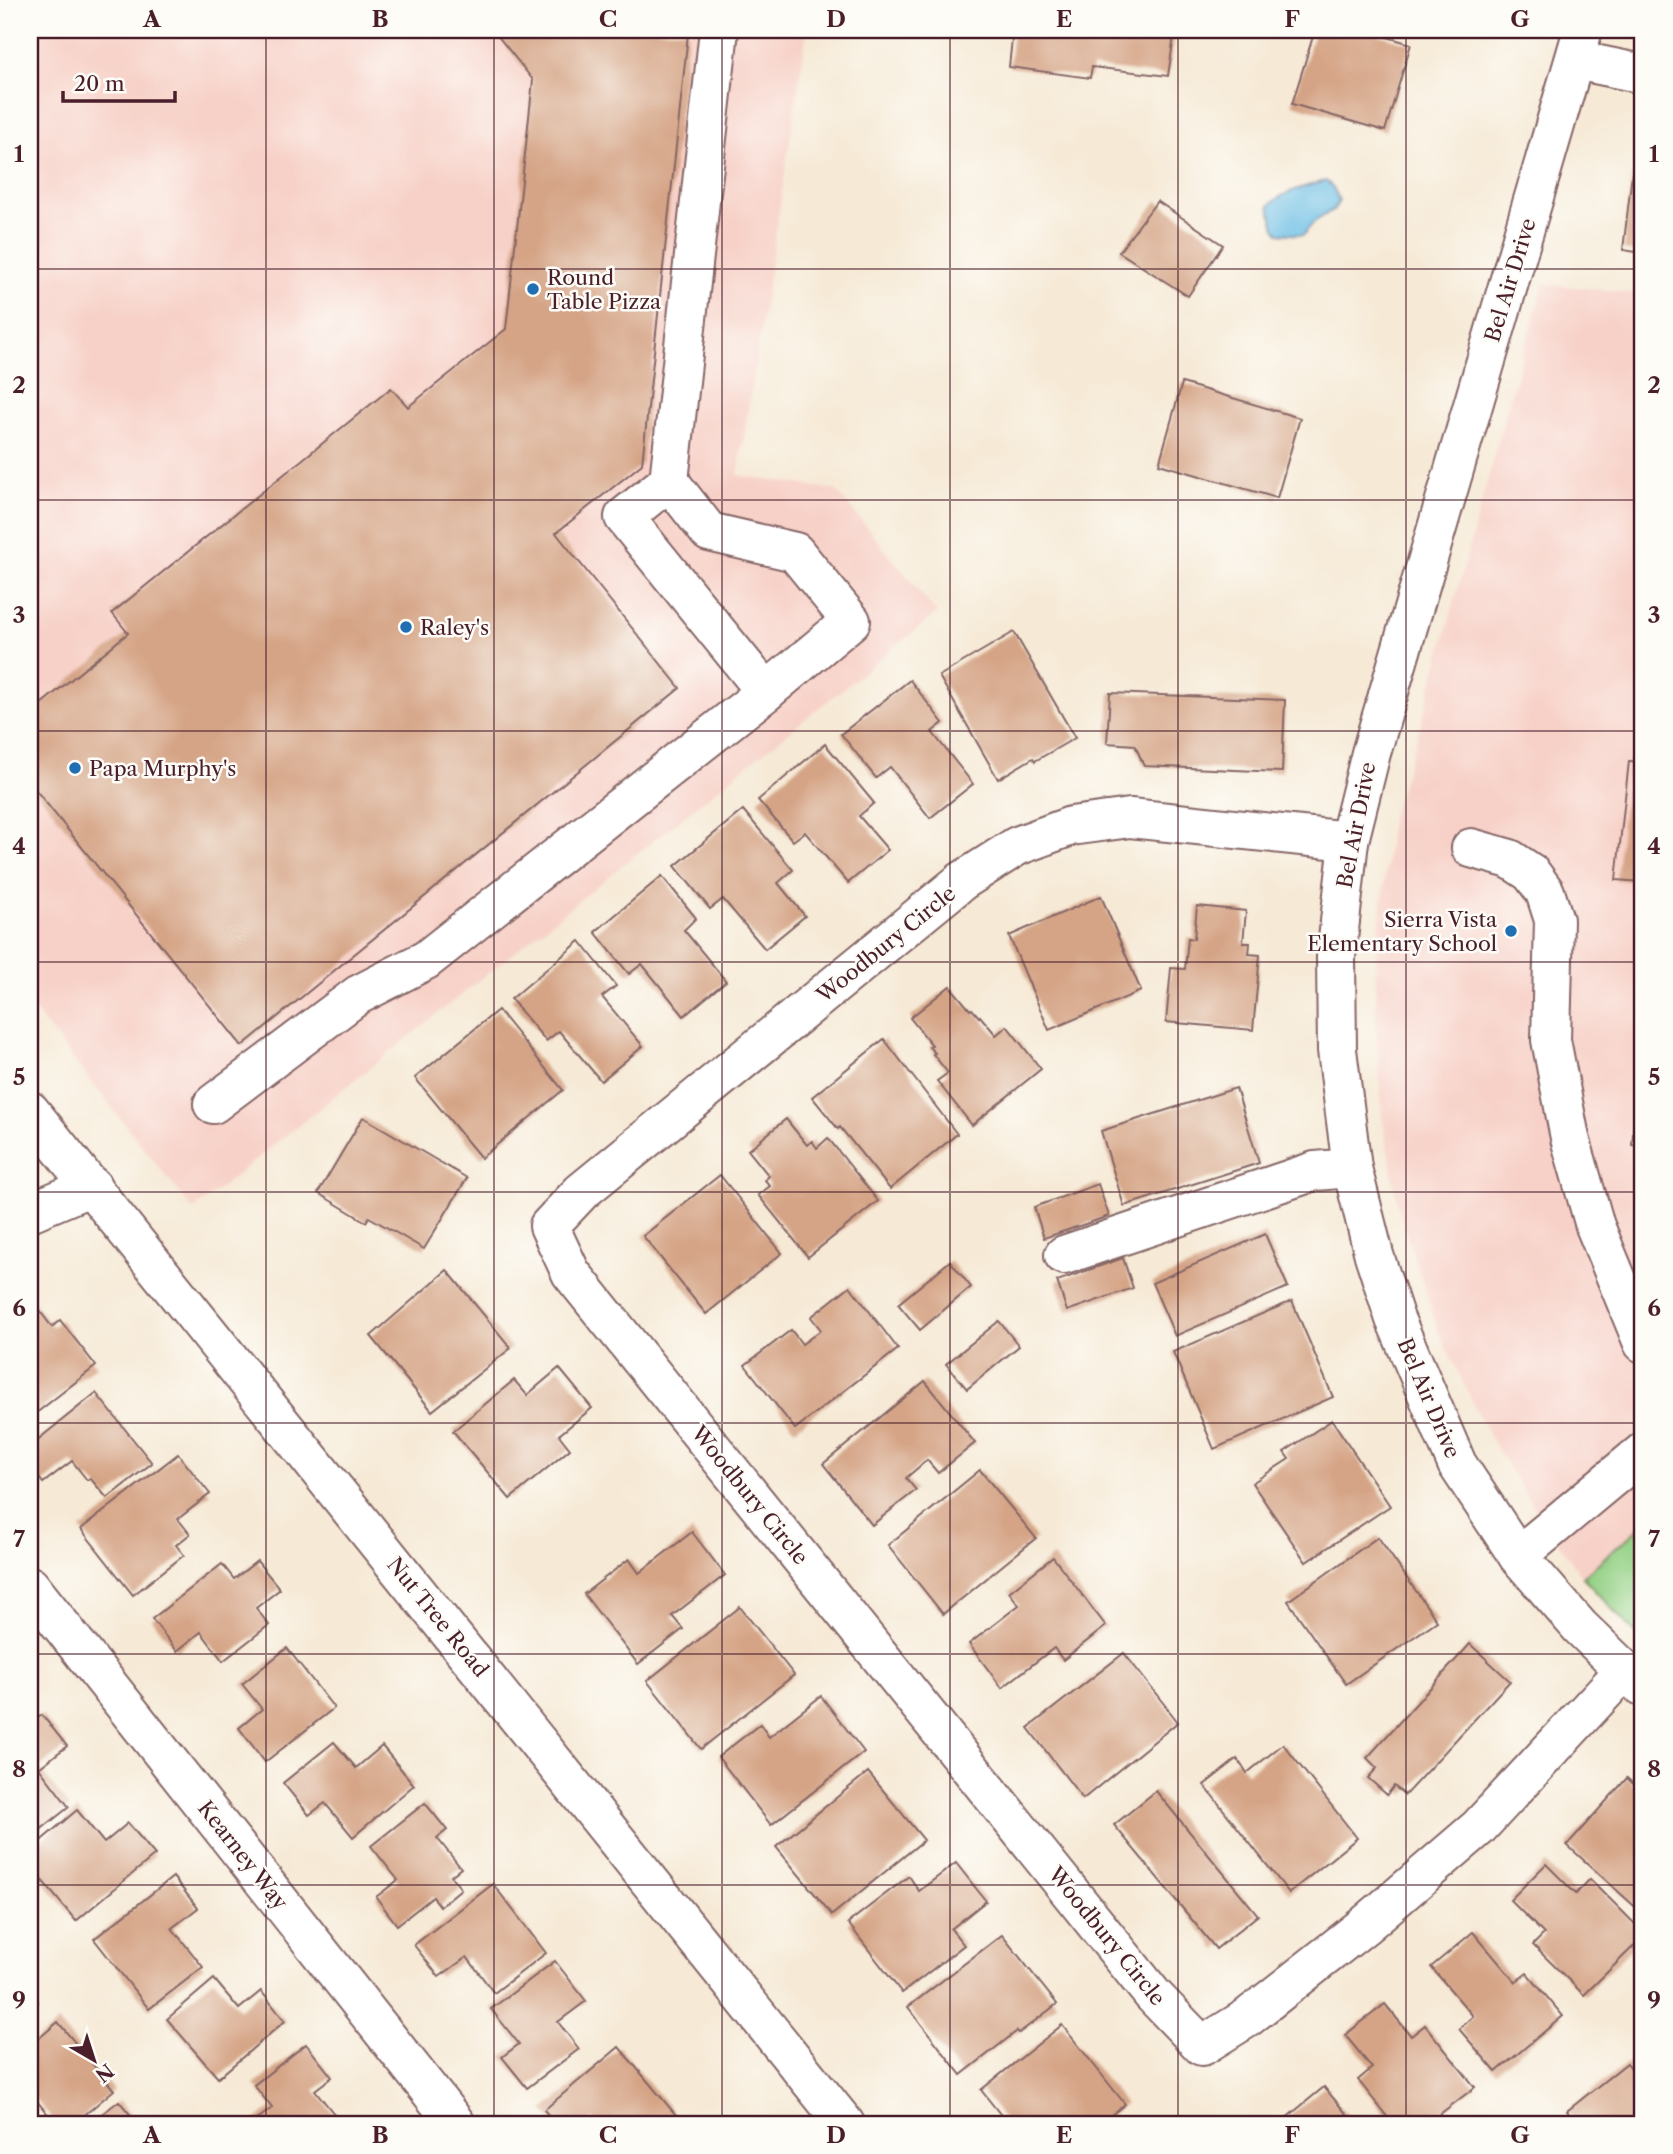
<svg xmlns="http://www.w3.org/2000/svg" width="1673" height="2154" viewBox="0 0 1673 2154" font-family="'Libre Caslon Text',serif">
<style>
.built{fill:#f7d1c8}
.green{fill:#94d186;stroke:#6f7858;stroke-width:2}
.water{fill:#69bde5;stroke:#5a6e88;stroke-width:2}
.building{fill:#d5a486}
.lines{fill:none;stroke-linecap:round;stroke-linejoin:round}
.minor-casing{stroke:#866666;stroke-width:42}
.major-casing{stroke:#866666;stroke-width:42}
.minor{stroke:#fff;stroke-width:38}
.major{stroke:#fff;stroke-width:38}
.grid{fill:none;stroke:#4a1f2b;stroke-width:2;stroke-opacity:0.55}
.poi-dot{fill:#1f6fb2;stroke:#fdfcf7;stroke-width:2.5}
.labels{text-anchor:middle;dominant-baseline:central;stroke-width:5;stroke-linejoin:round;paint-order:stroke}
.poi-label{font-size:21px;fill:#4a1f2b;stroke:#fdfcf7;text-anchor:start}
.street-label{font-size:21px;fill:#4a1f2b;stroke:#fdfcf7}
.neatline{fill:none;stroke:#4a1f2b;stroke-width:2.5}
.grid-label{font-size:23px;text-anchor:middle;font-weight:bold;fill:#4a1f2b}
</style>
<rect width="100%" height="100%" fill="#fdfcf7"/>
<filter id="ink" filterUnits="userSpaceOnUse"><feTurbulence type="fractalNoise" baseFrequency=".0143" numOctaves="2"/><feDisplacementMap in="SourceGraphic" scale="14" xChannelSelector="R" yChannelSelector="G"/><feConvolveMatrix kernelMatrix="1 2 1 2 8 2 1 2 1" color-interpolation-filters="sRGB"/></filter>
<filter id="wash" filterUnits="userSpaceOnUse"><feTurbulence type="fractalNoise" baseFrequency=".00686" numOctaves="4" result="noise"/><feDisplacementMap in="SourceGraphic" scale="28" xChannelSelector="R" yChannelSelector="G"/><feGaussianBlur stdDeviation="1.57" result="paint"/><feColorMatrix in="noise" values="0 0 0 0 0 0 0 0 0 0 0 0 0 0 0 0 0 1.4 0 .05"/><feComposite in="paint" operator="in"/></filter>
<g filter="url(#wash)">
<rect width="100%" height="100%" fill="#f6e9d5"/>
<!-- built -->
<g class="built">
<path d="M30 30H807L738 475 836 490 937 613 193 1210 30 1005Z"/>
<path d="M1544 284 1643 294V1525L1582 1577 1535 1509 1489 1436 1439 1333 1398 1208 1382 1116 1376 1029V959L1391 818 1420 728 1507 408Z"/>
</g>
<!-- green -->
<path class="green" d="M1643 1525V1641L1582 1577Z"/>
<!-- water -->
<path class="water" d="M1326 181 1333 187 1339 201 1334 209 1314 222 1303 235 1279 233 1275 228 1269 206C1282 191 1308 186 1326 181Z"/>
<g id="blocks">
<!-- building -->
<g class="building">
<path d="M493 30H685L688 34 642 464 556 533 680 688 242 1046 30 783V713L128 633 112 613 391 388 408 407 506 329 533 80Z"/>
<path d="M1013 30H1175L1168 76 1092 67 1090 78 1009 67Z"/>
<path d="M1315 30H1363L1411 44 1385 131 1292 104Z"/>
<path d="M1632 174 1643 175V253L1623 250Z"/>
<path d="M1157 201 1223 245 1188 296 1119 252Z"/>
<path d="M1182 383 1300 418 1277 498 1159 464Z"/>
<path d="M1014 632 1075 738 1035 761 1033 758 998 779 939 676Z"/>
<path d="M910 680 943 723 932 732 973 784 930 818 890 767 876 778 841 734Z"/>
<path d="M1110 693 1285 700 1282 772 1144 766 1135 745 1107 743Z"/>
<path d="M825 744 874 803 859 816 888 850 848 883 805 832 793 841 758 800Z"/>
<path d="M1629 761 1643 762V882L1616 880Z"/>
<path d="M743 810 793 870 778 883 805 916 765 949 723 899 710 909 675 866Z"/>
<path d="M662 876 696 918 684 930 726 981 684 1016 642 964 629 974 595 932Z"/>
<path d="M1101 896 1141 991 1049 1030 1009 936Z"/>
<path d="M1197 906 1246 911 1243 943H1250L1249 954 1260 955 1253 1030 1166 1022 1171 968 1185 969 1188 938 1194 939Z"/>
<path d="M580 941 616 986 602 997 643 1046 601 1081 559 1031 546 1041 511 999Z"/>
<path d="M950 986 970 1010 972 1009 979 1017 980 1016 996 1035 1007 1026 1041 1069 972 1125 937 1081 948 1073 933 1054 935 1053 929 1047 932 1045 910 1018Z"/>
<path d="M498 1010 563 1090 481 1158 415 1078Z"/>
<path d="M884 1039 957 1134 890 1189 840 1127 838 1129 812 1097Z"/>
<path d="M1641 1052H1643V1095H1637Z"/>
<path d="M1236 1088 1259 1163 1124 1206 1101 1131Z"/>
<path d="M1636 1101 1643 1102V1146L1632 1145Z"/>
<path d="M363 1117 467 1178 424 1249 369 1217 366 1222 318 1193Z"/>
<path d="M786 1119 807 1145 812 1141 817 1148 828 1138 878 1201 808 1257 758 1195 770 1186 765 1180 769 1176 748 1150Z"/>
<path d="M720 1175 782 1253 706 1314 643 1236Z"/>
<path d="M1098 1184 1109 1216 1044 1238 1034 1207Z"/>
<path d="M1265 1234 1288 1287 1175 1336 1152 1283Z"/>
<path d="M1123 1258 1133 1288 1067 1311 1057 1281Z"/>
<path d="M950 1261 971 1287 920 1330 898 1304Z"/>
<path d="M447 1270 511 1348 432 1411 371 1336Z"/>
<path d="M850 1286 898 1349 795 1429 745 1365 791 1330 802 1344 821 1330 811 1317Z"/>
<path d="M1292 1301 1333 1397 1214 1449 1173 1352Z"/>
<path d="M33 1302 52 1327 60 1320 96 1366 30 1418V1304Z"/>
<path d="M999 1321 1019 1346 967 1389 946 1364Z"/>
<path d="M559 1368 592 1408 559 1435 570 1449 510 1499 453 1431 514 1380 527 1395Z"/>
<path d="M925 1381 975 1443 938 1473 927 1460 906 1478 916 1490 872 1525 823 1464Z"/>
<path d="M96 1393 152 1463 107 1498 90 1478 87 1480 72 1461 43 1483 30 1466V1446Z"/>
<path d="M1332 1420 1390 1506 1306 1562 1252 1483 1289 1459 1284 1452Z"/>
<path d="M178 1454 210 1494 178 1519 190 1534 176 1545 184 1555 133 1595 81 1529Z"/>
<path d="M980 1470 1036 1538 943 1614 888 1545Z"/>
<path d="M692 1532 725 1575 672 1616 683 1629 638 1664 584 1594 629 1559 639 1573Z"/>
<path d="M1378 1537 1437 1621 1346 1684 1288 1601Z"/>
<path d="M1053 1557 1106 1626 1063 1660 1054 1648 1002 1688 969 1644 1019 1605 1009 1592Z"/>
<path d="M257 1561 280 1589 256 1608 269 1625 223 1661 201 1632 177 1651 152 1619 222 1564 234 1579Z"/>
<path d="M740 1607 794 1675 701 1749 647 1681Z"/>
<path d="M1470 1644 1510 1681 1405 1795 1394 1786 1387 1795 1368 1778 1377 1768 1367 1758Z"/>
<path d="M287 1648 334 1708 265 1762 239 1728 262 1709 242 1684Z"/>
<path d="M1124 1653 1178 1722 1083 1799 1028 1728Z"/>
<path d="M821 1696 864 1752 771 1825 718 1757 760 1724 769 1737Z"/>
<path d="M42 1715 67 1746 39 1768 69 1807 30 1838V1724Z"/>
<path d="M334 1742 356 1768 382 1746 414 1785 353 1837 325 1803 309 1815 283 1783Z"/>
<path d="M1283 1744 1357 1838 1289 1893 1204 1785 1237 1759 1247 1773Z"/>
<path d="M868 1772 924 1840 832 1915 776 1847Z"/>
<path d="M1627 1778 1643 1793V1914L1567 1845Z"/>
<path d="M1156 1791 1258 1915 1216 1949 1114 1825Z"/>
<path d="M425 1803 447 1830 437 1838 461 1868 451 1876 461 1889 440 1906 433 1897 397 1925 376 1897 398 1880 371 1846Z"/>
<path d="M77 1810 104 1843 128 1823 155 1855 76 1921 30 1866V1850Z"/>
<path d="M956 1863 986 1901 951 1929 964 1945 902 1993 848 1923 909 1876 919 1891Z"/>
<path d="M1546 1864 1576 1894 1590 1879 1643 1932V1937L1584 1995 1533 1945 1544 1934 1510 1900Z"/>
<path d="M173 1877 198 1908 172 1928 203 1967 149 2009 94 1939Z"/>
<path d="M493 1884 546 1953 494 1993 467 1957 439 1977 414 1945Z"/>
<path d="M1473 1932 1515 1982 1527 1973 1563 2016 1496 2072 1459 2029 1473 2016 1431 1967Z"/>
<path d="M1002 1935 1057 2004 1019 2033 1017 2031 961 2075 908 2007Z"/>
<path d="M555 1961 586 2001 558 2022 579 2049 527 2088 502 2057 519 2044 491 2009Z"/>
<path d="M214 1979 239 2009 261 1991 285 2021 218 2078 167 2019Z"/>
<path d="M30 1991 38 2002 30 2009Z"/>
<path d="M1385 2004 1411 2036 1425 2025 1475 2087 1427 2124H1393L1358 2080 1372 2068 1345 2035Z"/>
<path d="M58 2022 114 2090 74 2124H56L31 2094 30 2095V2046Z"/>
<path d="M1062 2025 1125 2104 1100 2124H1008L981 2090Z"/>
<path d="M306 2044 332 2077 315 2090 342 2124H251L272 2108 254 2085Z"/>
<path d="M619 2047 676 2115 665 2124H597L593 2119 587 2124H556L544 2110Z"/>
<path d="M1627 2063 1643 2084V2124H1577L1567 2111Z"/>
<path d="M1324 2087 1355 2124H1279Z"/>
<path d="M119 2101 138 2124H89Z"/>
</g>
</g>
</g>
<g filter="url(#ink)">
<use href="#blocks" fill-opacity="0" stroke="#866666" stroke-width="2"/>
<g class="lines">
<defs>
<g id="minor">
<path d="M1583 30 1371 753 1349 841 1336 957 1337 1050 1352 1168 1374 1255 1395 1319 1457 1464 1518 1556 1580 1627 1642 1687"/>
<path d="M1575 60 1643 74"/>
<path d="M669 481 709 532 795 552 851 621 766 692"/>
<path d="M1349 841 1130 818 1071 826 1017 846 962 881 581 1192 549 1226 571 1273 1153 1995 1202 2046 1247 2018 1365 1925 1478 1828 1624 1671"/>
<path d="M1471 848 1510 859 1531 873 1545 892 1554 920 1551 1040 1570 1138 1595 1226 1643 1343"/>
<path d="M213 1104 358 995 426 960 766 692 624 517 669 481 719 30"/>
<path d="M30 1212 92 1186"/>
<path d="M1064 1255 1315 1171 1352 1168"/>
<path d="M1518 1556 1643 1452"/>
<path d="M30 1586 456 2124"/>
</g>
<path id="major" d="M30 1111 845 2124"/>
</defs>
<!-- minor casing -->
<use href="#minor" class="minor-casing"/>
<!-- major casing -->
<use href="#major" class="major-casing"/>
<!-- minor -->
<use href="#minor" class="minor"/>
<!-- major -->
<use href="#major" class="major"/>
</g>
</g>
<!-- grid -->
<path class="grid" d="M266 30V2124M494 30V2124M722 30V2124M950 30V2124M1178 30V2124M1406 30V2124M30 269H1643M30 500H1643M30 731H1643M30 962H1643M30 1192H1643M30 1423H1643M30 1654H1643M30 1885H1643"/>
<!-- markers -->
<g class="poi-dot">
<circle cx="533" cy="289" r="7"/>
<circle cx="406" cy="627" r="7"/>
<circle cx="75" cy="768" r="7"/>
<circle cx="1511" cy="931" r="7"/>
</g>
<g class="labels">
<!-- poi labels -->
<g class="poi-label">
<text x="547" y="277">Round<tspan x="547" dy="24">Table Pizza</tspan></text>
<text x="420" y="627">Raley's</text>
<text x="89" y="768">Papa Murphy's</text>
<text x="1497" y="919" text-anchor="end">Sierra Vista<tspan x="1497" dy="24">Elementary School</tspan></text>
</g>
<!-- street labels -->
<g class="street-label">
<text transform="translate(1510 280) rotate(-73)">Bel Air Drive</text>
<text transform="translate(1356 825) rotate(-79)">Bel Air Drive</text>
<text transform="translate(886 944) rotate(-39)">Woodbury Circle</text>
<text transform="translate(1429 1398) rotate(67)">Bel Air Drive</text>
<text transform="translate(750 1495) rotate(51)">Woodbury Circle</text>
<text transform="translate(438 1617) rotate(51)">Nut Tree Road</text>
<text transform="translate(243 1855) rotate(52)">Kearney Way</text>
<text transform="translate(1107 1936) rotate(51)">Woodbury Circle</text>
</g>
</g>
<!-- margin -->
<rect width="1673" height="2154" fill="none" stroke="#fdfcf7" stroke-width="77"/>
<!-- north arrow -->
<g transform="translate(94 2060) rotate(141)" stroke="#fdfcf7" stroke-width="5" paint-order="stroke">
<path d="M0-5L12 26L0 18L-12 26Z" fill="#4a1f2b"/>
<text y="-10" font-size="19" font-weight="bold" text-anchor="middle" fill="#4a1f2b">N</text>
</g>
<!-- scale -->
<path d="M63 91v10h112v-10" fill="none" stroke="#4a1f2b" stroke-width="3.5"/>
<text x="74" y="91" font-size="21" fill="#4a1f2b" stroke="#fdfcf7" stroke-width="5" paint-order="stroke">20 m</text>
<rect x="38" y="38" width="1596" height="2078" class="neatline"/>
<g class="grid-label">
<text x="152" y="27">A</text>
<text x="380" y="27">B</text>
<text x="608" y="27">C</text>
<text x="836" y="27">D</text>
<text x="1064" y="27">E</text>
<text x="1292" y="27">F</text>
<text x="1520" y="27">G</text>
<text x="19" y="162">1</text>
<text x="1654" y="162">1</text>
<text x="19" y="393">2</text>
<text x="1654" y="393">2</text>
<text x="19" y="623">3</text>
<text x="1654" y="623">3</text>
<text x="19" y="854">4</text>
<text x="1654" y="854">4</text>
<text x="19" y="1085">5</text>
<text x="1654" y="1085">5</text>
<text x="19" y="1316">6</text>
<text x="1654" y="1316">6</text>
<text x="19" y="1547">7</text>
<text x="1654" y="1547">7</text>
<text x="19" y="1777">8</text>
<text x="1654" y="1777">8</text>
<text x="19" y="2008">9</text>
<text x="1654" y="2008">9</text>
<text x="152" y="2143">A</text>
<text x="380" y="2143">B</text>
<text x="608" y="2143">C</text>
<text x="836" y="2143">D</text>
<text x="1064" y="2143">E</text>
<text x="1292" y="2143">F</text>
<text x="1520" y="2143">G</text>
</g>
</svg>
